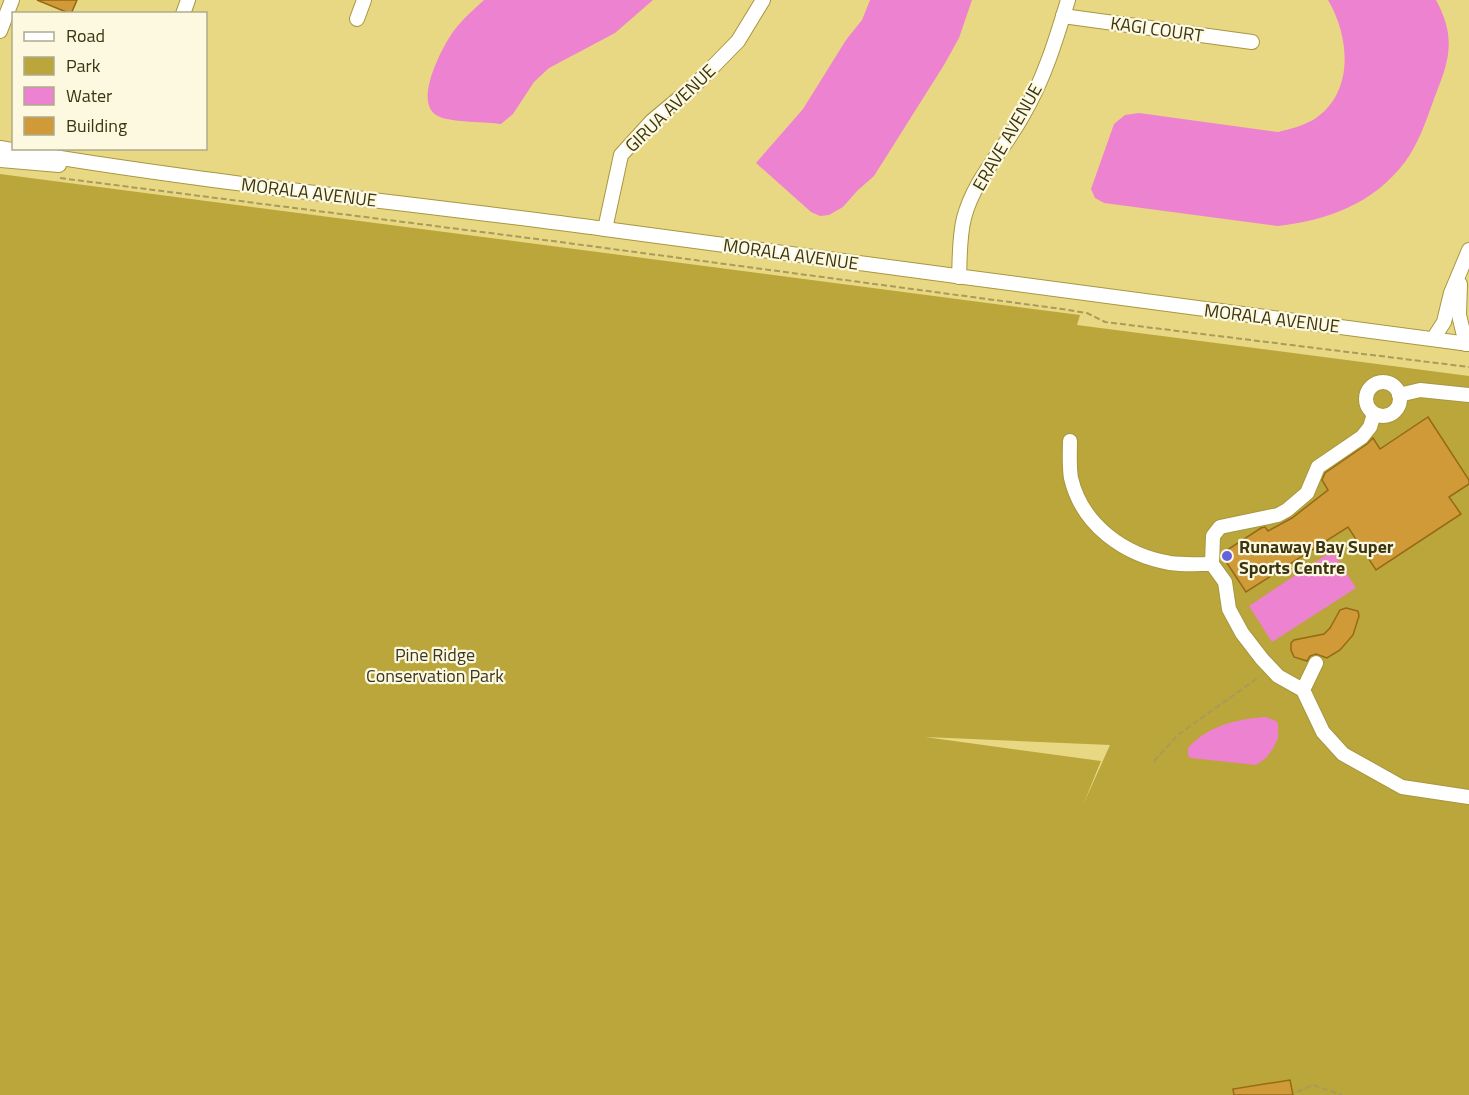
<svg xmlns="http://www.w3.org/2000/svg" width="1469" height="1095" viewBox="0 0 1469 1095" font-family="'Titillium Web',sans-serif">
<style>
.green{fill:#baa63b;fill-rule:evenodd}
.water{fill:#ed82d0}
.building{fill:#d09a39;stroke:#956a15;stroke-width:1.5}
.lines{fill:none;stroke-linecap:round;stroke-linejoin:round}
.minor-casing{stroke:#a89741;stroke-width:16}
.path{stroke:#a99b59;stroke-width:2;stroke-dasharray:6 3;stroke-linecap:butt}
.minor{stroke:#fff;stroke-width:14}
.poi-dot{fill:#6264dd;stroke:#fdf9e0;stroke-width:2}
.labels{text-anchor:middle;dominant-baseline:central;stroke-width:4.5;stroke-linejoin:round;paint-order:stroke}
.street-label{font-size:18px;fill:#3b3410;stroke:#fdf9e0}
.poi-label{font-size:18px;font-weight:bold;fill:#3b3410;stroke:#fdf9e0;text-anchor:start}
.park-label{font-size:18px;fill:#3c3720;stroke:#fdf9e0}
</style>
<rect width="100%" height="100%" fill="#e9d883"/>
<!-- green -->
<path class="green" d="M0 174 1080 315 1077 325 1469 376V1095H0ZM925 737 1110 745 1083 805 1101 761Z"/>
<!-- water -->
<g class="water">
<path d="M484 0H653L615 33 549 68 534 82 513 114 501 124C487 122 451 122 440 117 412 107 439 54 449 38 458 23 472 11 484 0Z"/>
<path d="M870 0H972L959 38 944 65 874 176 857 191 843 207 829 215 820 216 811 212 756 163 803 109 846 40 862 20Z"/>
<path d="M1328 0H1436C1456 37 1450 59 1435 96 1428 116 1418 145 1405 162 1373 204 1328 220 1278 226L1104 203 1095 198 1091 189 1114 124 1125 115 1139 113 1278 132C1290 129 1302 126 1313 120 1355 94 1350 37 1328 0Z"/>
<path d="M1332 551 1356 588 1272 642 1249 606Z"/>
<path d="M1265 717 1274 720 1278 723V738L1274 747 1266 758 1256 765 1191 758 1188 756V748C1207 726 1237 719 1265 717Z"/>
</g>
<!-- building -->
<g class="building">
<path d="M37 0H77L71 14Z"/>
<path d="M1428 417 1469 480V484L1449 497 1461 514 1376 570 1348 527 1246 592 1221 554 1261 528 1265 527 1268 531 1292 518 1328 490 1322 480 1325 473 1367 444 1373 438 1380 449Z"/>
<path d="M1346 608 1358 611 1359 616 1353 635 1340 650 1327 658 1316 654 1310 656 1307 661 1294 657 1291 650V643L1294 640 1324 634 1330 628 1340 610Z"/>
<path d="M1290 1080 1293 1095H1234L1233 1089Z"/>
</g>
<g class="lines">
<defs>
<g id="minor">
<path d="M183 14 188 0"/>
<path d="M1063 16 1252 42"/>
<path d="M357 19 364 0"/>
<path d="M0 31 12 0"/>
<path d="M0 148C201 183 404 202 605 229 893 267 1181 307 1469 344"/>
<path d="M0 160 59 165"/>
<path d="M605 229 621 155 652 121 695 85 738 41 763 0"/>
<path d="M959 277C960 258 959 238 964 218 974 179 1004 150 1023 115 1044 79 1056 40 1068 0"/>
<path d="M1460 284 1459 315 1466 344"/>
<path d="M1433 339 1444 322 1451 293 1469 250"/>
<circle cx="1383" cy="399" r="17"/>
<path d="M1399 395 1420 390 1469 395"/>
<path d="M1070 441C1070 452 1069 466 1071 478 1082 525 1124 555 1170 563 1184 565 1198 564 1212 564L1225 582 1229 609 1242 633 1262 659 1278 676 1303 690"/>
<path d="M1212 564 1213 536 1220 527 1278 515 1287 510 1307 493 1318 467 1362 437 1370 427 1374 414"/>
<path d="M1316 663 1303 690 1323 732 1343 754 1402 787 1469 797"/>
</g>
</defs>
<!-- minor casing -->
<use href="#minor" class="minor-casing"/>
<!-- path -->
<g class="path">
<path d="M60 178 560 242 1062 309 1087 313 1105 322 1469 367"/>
<path d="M1154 761 1179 734 1259 677"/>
<path d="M1297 1092 1313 1085 1342 1095"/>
</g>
<!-- minor -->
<use href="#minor" class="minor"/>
</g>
<!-- markers -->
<circle class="poi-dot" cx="1227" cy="556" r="6"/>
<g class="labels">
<!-- street labels -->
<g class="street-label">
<text transform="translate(1157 29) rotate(8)">KAGI COURT</text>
<text transform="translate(670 108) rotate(-44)">GIRUA AVENUE</text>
<text transform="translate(1007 137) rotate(-60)">ERAVE AVENUE</text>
<text transform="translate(309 192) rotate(7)">MORALA AVENUE</text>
<text transform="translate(791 254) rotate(8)">MORALA AVENUE</text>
<text transform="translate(1272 318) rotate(7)">MORALA AVENUE</text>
</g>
<!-- poi labels -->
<g class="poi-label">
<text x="1239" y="546">Runaway Bay Super<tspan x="1239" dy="21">Sports Centre</tspan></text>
</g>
<!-- park labels -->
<g class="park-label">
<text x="435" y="654">Pine Ridge<tspan x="435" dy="21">Conservation Park</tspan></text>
</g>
</g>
<!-- legend -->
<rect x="12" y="12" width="195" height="138" fill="#fdf9e0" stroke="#afaa8d" stroke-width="1.5"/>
<rect x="24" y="32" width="30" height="9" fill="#ffffff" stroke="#afaa8d" stroke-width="1.5"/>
<text x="66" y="42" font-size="18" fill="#3b3410">Road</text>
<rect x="24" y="57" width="30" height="18" fill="#baa63b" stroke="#afaa8d" stroke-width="1.5"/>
<text x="66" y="72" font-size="18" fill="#3b3410">Park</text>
<rect x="24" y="87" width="30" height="18" fill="#ed82d0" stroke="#afaa8d" stroke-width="1.5"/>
<text x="66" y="102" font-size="18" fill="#3b3410">Water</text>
<rect x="24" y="117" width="30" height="18" fill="#d09a39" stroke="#afaa8d" stroke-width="1.5"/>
<text x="66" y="132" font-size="18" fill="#3b3410">Building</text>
</svg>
